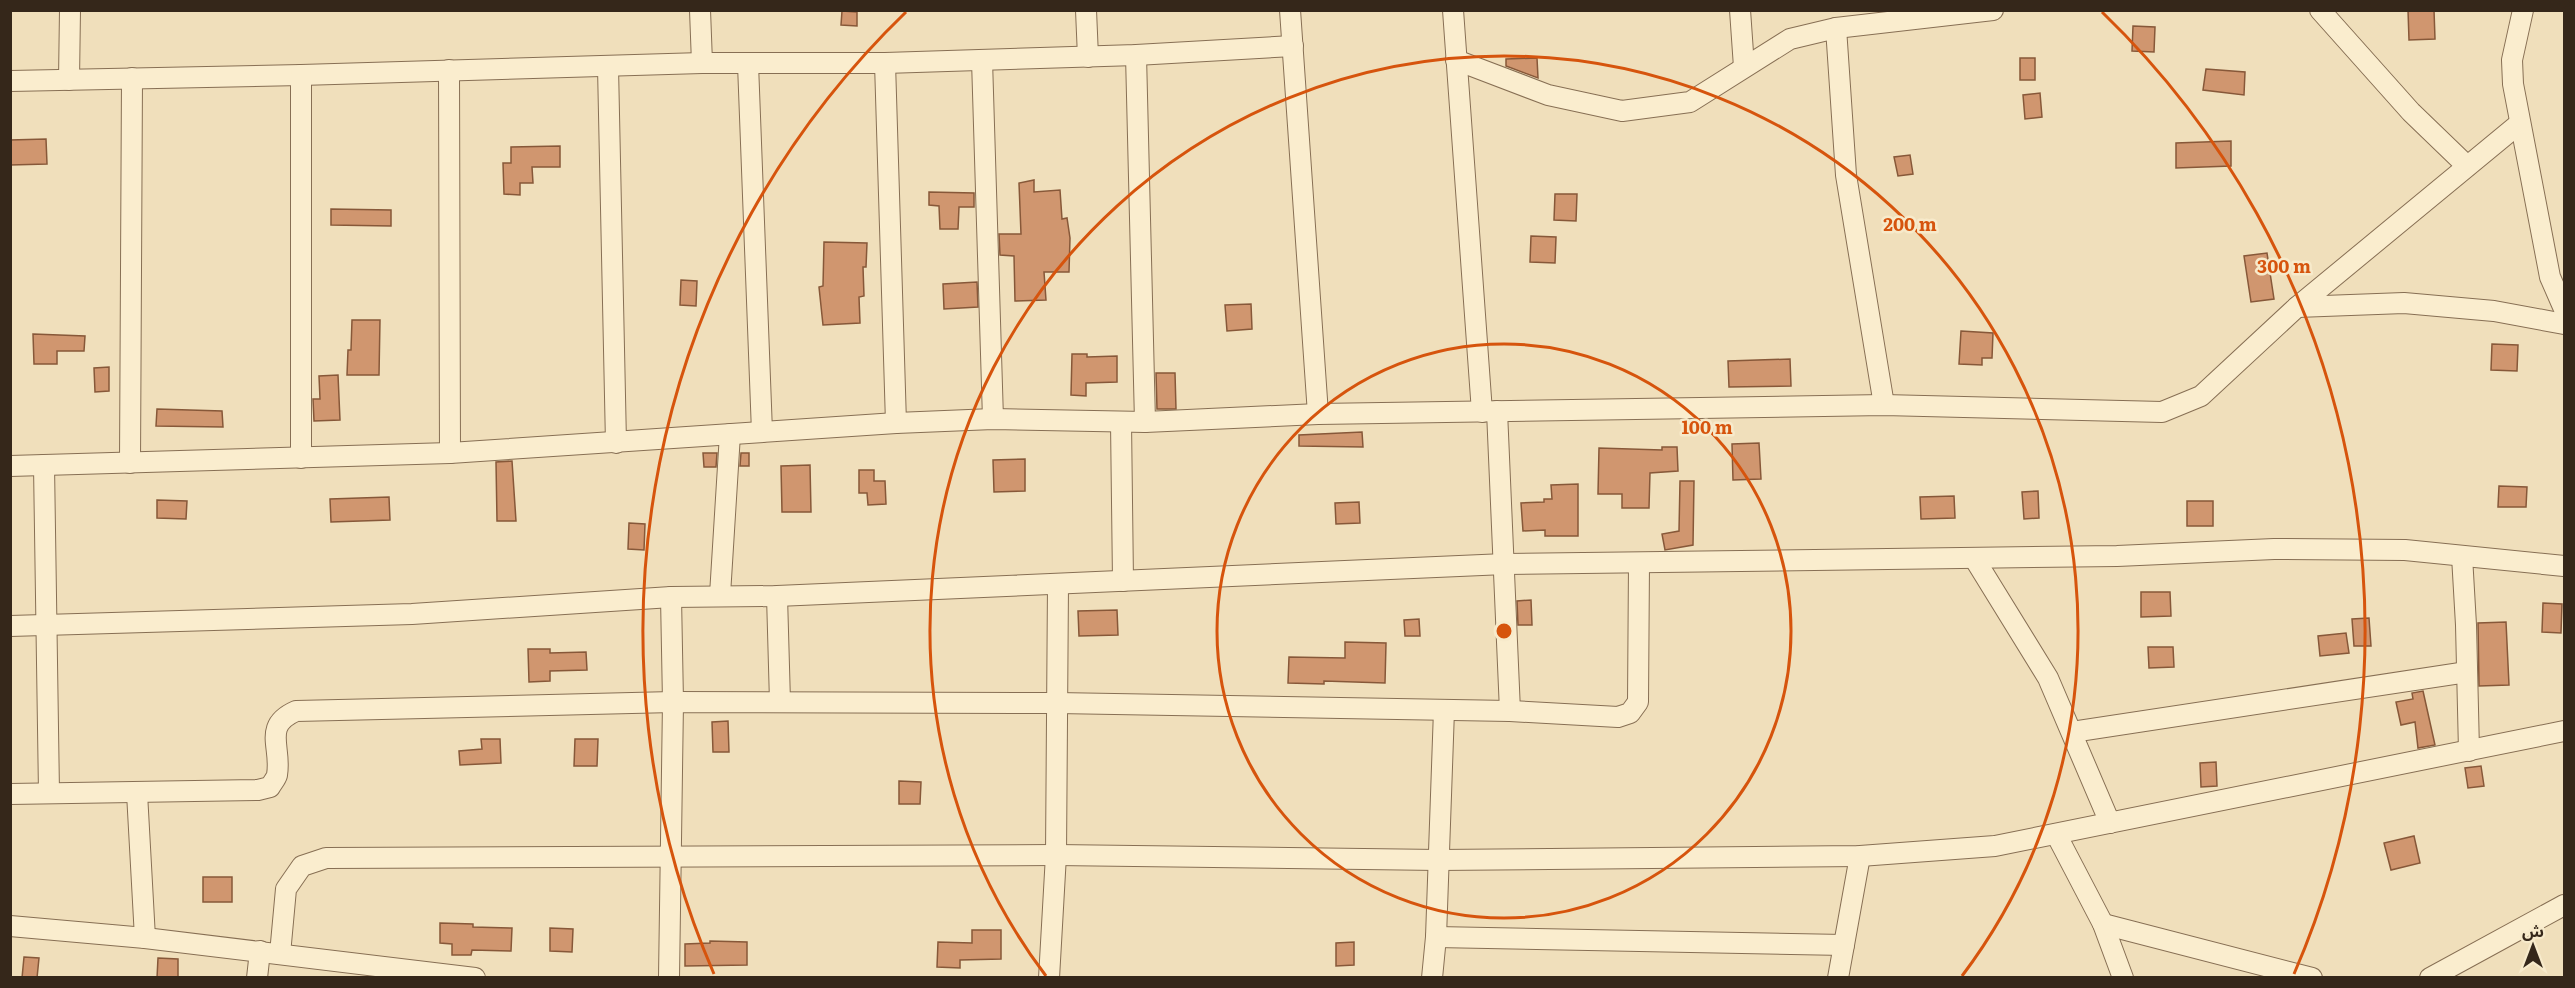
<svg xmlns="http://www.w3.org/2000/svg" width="2575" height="988" viewBox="0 0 2575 988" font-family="Literata,'Noto Sans Arabic',serif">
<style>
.building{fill:#d0966f;stroke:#875839;stroke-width:1.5}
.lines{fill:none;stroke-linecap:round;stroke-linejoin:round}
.minor-casing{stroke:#876f54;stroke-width:22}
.minor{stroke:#faedce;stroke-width:20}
.ring{fill:none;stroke:#d6540d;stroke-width:3}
.centre{fill:#d6540d;stroke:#f7eacb;stroke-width:3}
.ring-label{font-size:18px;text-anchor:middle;font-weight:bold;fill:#d6540d;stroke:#f7eacb;stroke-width:5;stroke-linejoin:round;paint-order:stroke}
</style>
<rect width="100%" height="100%" fill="#f0dfbb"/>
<!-- building -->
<g class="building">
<path d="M2408 10H2434L2435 39 2409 40Z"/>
<path d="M842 11 857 12V26L841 25Z"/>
<path d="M2133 26 2155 27 2154 52 2132 51Z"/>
<path d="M1537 58 1538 78 1506 66V59Z"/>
<rect x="2020" y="58" width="15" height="22"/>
<path d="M2206 69 2245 72 2244 95 2203 90Z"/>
<path d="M2040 93 2042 117 2025 119 2023 95Z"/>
<path d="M46 139 47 164 10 165V140Z"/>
<path d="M2231 141V166L2176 168V143Z"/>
<path d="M560 146V167H532L533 183H520V195L504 194 503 163H511V147Z"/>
<path d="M1910 155 1913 174 1898 176 1894 157Z"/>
<path d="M1034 180V192L1060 190 1062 219 1067 218 1070 238 1069 272H1044L1046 300 1015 301 1014 256 1000 255 999 234H1021L1019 183Z"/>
<path d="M929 192 974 193V207H959L958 229H940L939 206 929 205Z"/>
<path d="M1555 194H1577L1576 221 1554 220Z"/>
<path d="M331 209 391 210V226L331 225Z"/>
<path d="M1531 236 1556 237 1555 263 1530 262Z"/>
<path d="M824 242 867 243 866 267H863L864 296 859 297 860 323 823 325 819 287 823 286Z"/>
<path d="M2267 253 2274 299 2251 302 2244 256Z"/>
<path d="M681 280 697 281 696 306 680 305Z"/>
<path d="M977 282 978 307 944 309 943 284Z"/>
<path d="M1251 304 1252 329 1227 331 1225 305Z"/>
<path d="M352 320H380L379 375H347L348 350H351Z"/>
<path d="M1961 331 1993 333 1992 358H1982V365L1959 364Z"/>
<path d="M33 334 85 336 84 351H57V364H34Z"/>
<path d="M2492 344 2518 345 2517 371 2491 370Z"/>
<path d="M1072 354H1087V357L1117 356V382L1086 383V396L1071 395Z"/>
<path d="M1790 359 1791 386 1729 387 1728 361Z"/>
<path d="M109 367V391L95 392 94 368Z"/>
<path d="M1156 373H1175L1176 409H1157Z"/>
<path d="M338 375 340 420 314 421 313 399H320L319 376Z"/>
<path d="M157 409 222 411 223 427 156 426Z"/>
<path d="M1362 432 1363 447 1299 446V435Z"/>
<path d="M1759 443 1761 479 1733 480 1732 444Z"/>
<path d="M1662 447H1677L1678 471 1650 473 1649 508H1622V494H1598L1599 448 1662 450Z"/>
<path d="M703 453H717L716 467H704Z"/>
<path d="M741 453H749V466H740Z"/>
<path d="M1025 459V491L994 492 993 460Z"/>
<path d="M512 461 516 521H497L496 462Z"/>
<path d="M810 465 811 512H782L781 466Z"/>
<path d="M859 470H874V481H885L886 504 868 505 867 493H859Z"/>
<path d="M1680 481H1694L1693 545 1665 550 1662 534 1679 531Z"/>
<path d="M1578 484V536H1545V530L1523 531 1521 503 1544 502V499H1552L1551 485Z"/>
<path d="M2499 486 2527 487 2526 507H2498Z"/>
<path d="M2038 491 2039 518 2024 519 2022 492Z"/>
<path d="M1954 496 1955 518 1921 519 1920 497Z"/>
<path d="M389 497 390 520 331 522 330 499Z"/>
<path d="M157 500 187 501 186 519 157 518Z"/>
<rect x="2187" y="501" width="26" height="25"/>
<path d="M1359 502 1360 523 1336 524 1335 503Z"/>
<path d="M629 523 645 524 644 550 628 549Z"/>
<path d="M2141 592H2170L2171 616 2141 617Z"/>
<path d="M1531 600 1532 625H1518L1517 601Z"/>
<path d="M2543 603 2562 604 2561 633 2542 632Z"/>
<path d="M1117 610 1118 635 1079 636 1078 611Z"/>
<path d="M2369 618 2371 646H2354L2352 619Z"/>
<path d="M1419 619 1420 636H1405L1404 620Z"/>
<path d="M2506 622 2509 685 2479 686 2478 623Z"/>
<path d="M2346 633 2349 653 2320 656 2318 636Z"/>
<path d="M1345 642 1386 643 1385 683 1324 681V684L1288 683 1289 657 1345 658Z"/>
<path d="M2148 647H2173L2174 667 2149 668Z"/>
<path d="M528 649H550V653L586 652 587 670 550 671V681L529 682Z"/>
<path d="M2423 691 2435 745 2418 748 2415 722 2401 725 2396 702 2413 699 2412 693Z"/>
<path d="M728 721 729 752H713L712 722Z"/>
<path d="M481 739H500L501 763 460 765 459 751 482 749Z"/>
<path d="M575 739H598L597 766H574Z"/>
<path d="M2216 762 2217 786 2201 787 2200 763Z"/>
<path d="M2481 766 2484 786 2468 788 2465 768Z"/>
<path d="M899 781 921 782 920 804H899Z"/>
<path d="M2414 836 2420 863 2391 870 2384 843Z"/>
<rect x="203" y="877" width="29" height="25"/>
<path d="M440 923 473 924V927L512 928 511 951 472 950 471 955H452V944L440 943Z"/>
<path d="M550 928 573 929 572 952 550 951Z"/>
<path d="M972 930H1001V959L960 960V968L937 967 938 942 972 943Z"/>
<path d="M710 941 747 942V965L685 966V944L710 943Z"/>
<path d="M1354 942V965L1336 966V943Z"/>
<path d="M24 957 39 958 37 978H22Z"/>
<path d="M158 958 178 959V978H157Z"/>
</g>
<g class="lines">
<defs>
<g id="minor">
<path d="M700 10 702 63"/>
<path d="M1086 10 1088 57"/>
<path d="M1290 10 1318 414"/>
<path d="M1453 10 1482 412"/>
<path d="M1740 10 1744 67"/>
<path d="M2320 10 2411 112 2467 166"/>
<path d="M2523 10 2512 60 2513 84 2550 277 2564 309"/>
<path d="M1836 28 1846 175 1884 405"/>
<path d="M1136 55 1145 422"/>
<path d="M982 60 993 419"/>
<path d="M1456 60 1548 95 1622 111 1690 102 1790 39 1836 28 1993 10"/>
<path d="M885 63 896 423"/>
<path d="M748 64 762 432"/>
<path d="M608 67 616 443"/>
<path d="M449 70 450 453"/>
<path d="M69 80 70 10"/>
<path d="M10 81 301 75 702 63H885L1136 55 1293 46"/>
<path d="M2297 307 2404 303 2494 311 2564 324"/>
<path d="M1497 411 1510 711"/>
<path d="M1121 422 1123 581"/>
<path d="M301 458V75"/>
<path d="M130 463 132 78"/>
<path d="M44 465 49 793"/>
<path d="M10 466 450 453 896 423 993 419 1145 422 1318 414 1884 405 2162 412 2201 396 2297 307 2520 123"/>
<path d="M2462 556 2466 625 2469 751"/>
<path d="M1974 558 2048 678 2110 823"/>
<path d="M720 595 730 434"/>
<path d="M777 596 780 702"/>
<path d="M10 626 412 614 671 597 777 596 1505 564 2117 556 2274 549 2405 550 2564 566"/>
<path d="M2072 732 2467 672"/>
<path d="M137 793 145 938"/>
<path d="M10 794 258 790 270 787C272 783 276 779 277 775 282 747 262 726 296 711L673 702 1057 703 1510 711 1618 717 1630 713 1638 702 1639 563"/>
<path d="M2056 834 2103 924 2123 978"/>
<path d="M2103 924 2312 978"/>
<path d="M10 926 145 938 475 978"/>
<path d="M1436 937 1844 945"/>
<path d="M280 954 286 889 302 866 326 858 1056 855 1438 860 1860 856 1995 846 2564 731"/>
<path d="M257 978 260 951"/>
<path d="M669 978 673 702 671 597"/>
<path d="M1049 978 1056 855 1058 584"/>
<path d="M1432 978 1436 937 1444 710"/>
<path d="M1838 978 1860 856"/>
<path d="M2430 978 2564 905"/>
</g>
</defs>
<!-- minor casing -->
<use href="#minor" class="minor-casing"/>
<!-- minor -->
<use href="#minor" class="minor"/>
</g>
<!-- distance rings -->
<g class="ring">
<circle cx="1504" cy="631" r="287"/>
<path d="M1046 976A574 574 0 1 1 1962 976"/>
<path d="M714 974A861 861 0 0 1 906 12M2102 12A861 861 0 0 1 2294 974"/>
</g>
<circle cx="1504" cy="631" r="9" class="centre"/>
<g class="ring-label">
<text x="1910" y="231">200 m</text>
<text x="2284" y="273">300 m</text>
<text x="1707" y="434">100 m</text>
</g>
<!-- border -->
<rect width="2575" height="988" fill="none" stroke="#35271a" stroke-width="24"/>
<!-- north arrow -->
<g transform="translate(2533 946)" stroke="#f7eacb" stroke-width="4.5" paint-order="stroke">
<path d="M0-4.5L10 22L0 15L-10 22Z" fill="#35271a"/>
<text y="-9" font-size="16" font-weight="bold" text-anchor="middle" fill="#35271a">ش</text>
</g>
</svg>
